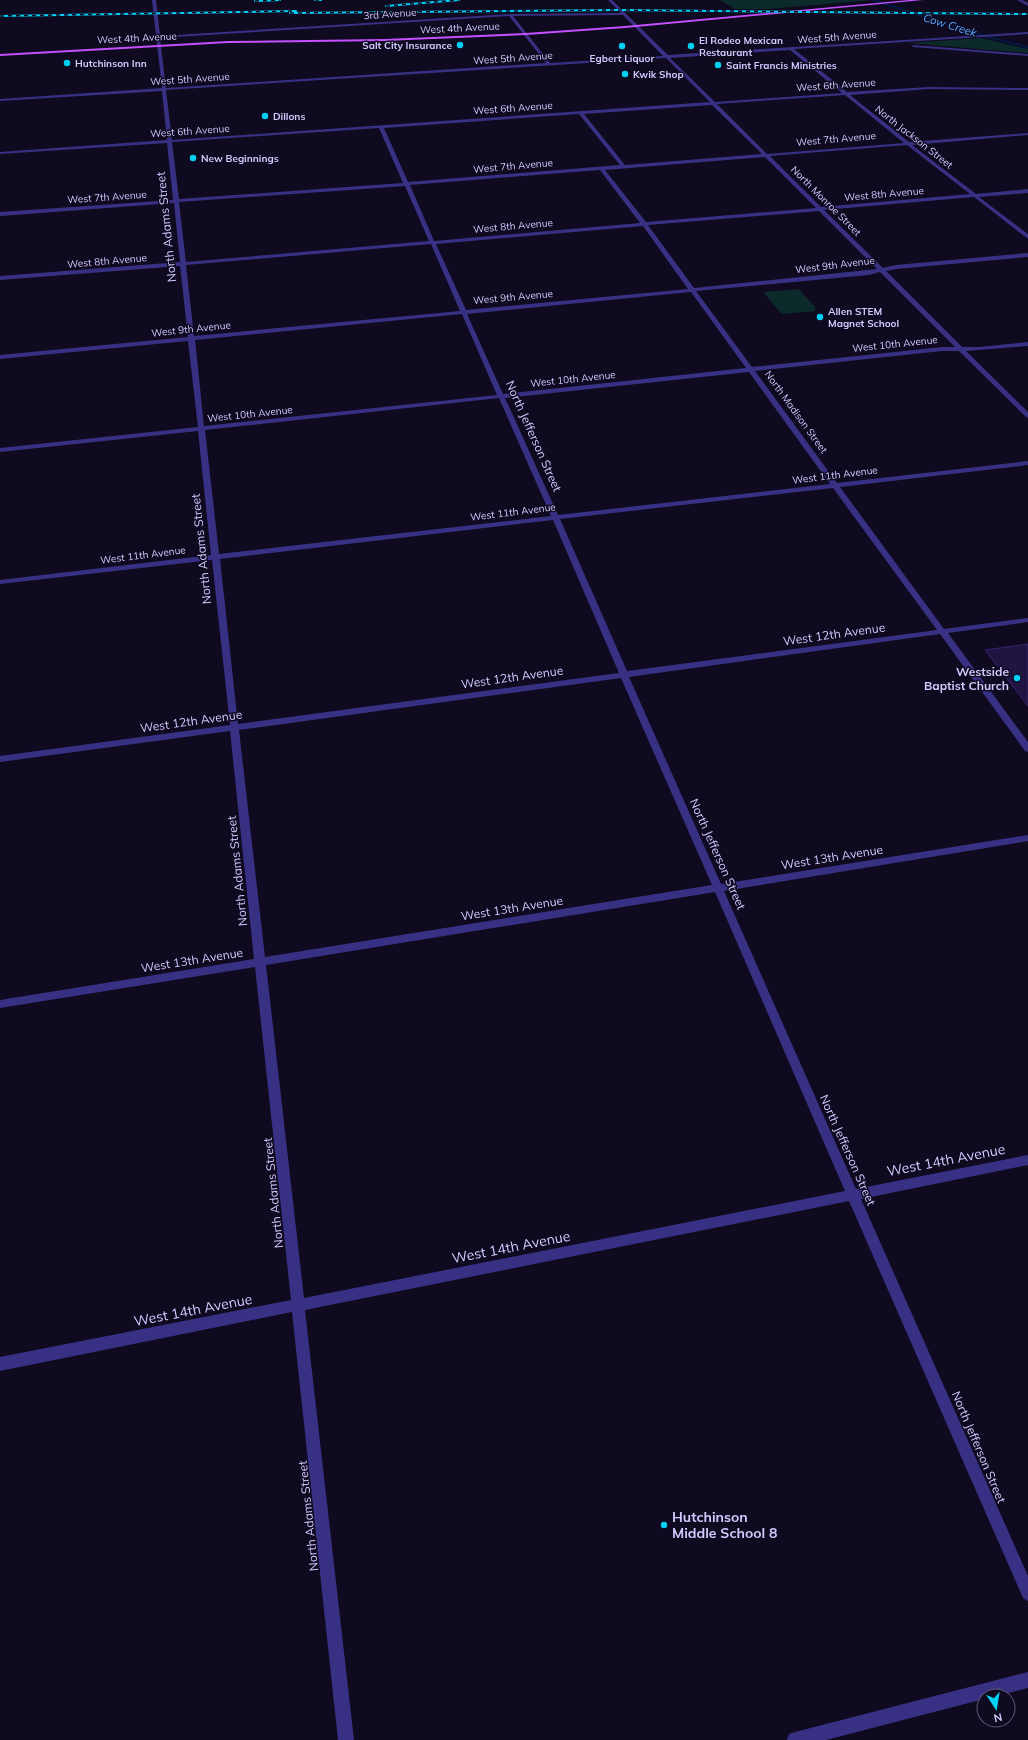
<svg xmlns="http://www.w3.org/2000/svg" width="1028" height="1740" viewBox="0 0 1028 1740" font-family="Mulish,sans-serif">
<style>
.green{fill:#0d2a2a}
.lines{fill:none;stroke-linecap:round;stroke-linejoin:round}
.stream{stroke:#04173f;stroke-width:2.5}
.building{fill:#201542;stroke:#372471}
.minor{fill:#383183;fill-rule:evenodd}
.major{fill:#c550ff;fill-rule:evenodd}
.rail-casing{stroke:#00d1f4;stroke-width:2}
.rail{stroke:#0f0a20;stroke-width:1.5;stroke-dasharray:4;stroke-linecap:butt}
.poi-dot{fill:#00d1f4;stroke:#0f0a20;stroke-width:1.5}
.labels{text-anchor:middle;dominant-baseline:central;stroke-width:3;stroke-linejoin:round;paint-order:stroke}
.far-street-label{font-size:10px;fill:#d2c9ff;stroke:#0f0a20}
.far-poi-label{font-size:10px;font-weight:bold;fill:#d2c9ff;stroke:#0f0a20;text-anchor:start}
.far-water-label{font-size:11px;font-style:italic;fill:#57aaff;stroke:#0f0a20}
.street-label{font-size:12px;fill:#d2c9ff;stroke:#0f0a20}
.poi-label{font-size:12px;font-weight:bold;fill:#d2c9ff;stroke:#0f0a20;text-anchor:end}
.near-street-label{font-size:14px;fill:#d2c9ff;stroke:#0f0a20}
.near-poi-label{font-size:14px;font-weight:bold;fill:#d2c9ff;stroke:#0f0a20;text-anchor:start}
</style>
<rect width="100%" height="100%" fill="#0f0a20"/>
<!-- green -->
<g class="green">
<path d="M720 0H873L768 9H735Z"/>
<path d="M981 38 1028 49V53L907 43Z"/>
<path d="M799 289 816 308 814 309 816 311 782 314 763 292Z"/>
</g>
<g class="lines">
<!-- stream -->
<path class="stream" d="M873 0 988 37 1028 47"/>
</g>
<!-- building -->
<path class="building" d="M1028 644V706L985 650Z"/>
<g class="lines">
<!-- minor -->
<g class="minor">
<path d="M152 0H156L160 36 510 14 621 13 608 0H612L668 55 1028 32V34L794 49 847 92 929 87 1028 88V90L929 89 850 95 909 142 1028 133V135L912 145 976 194 1028 189V193L979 197 1028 234V239L974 197 824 210 883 268 896 265 1028 253V257L896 269 886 271 962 347H980L1028 342V346L966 351 1028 412V418L1026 417 959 351H942L755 371 837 483 1028 461V465L840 487 944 629 1028 618V622L948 633 1028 742V752L1025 751 940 634 629 677 721 884 1028 835V841L724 891 856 1189 1028 1155V1165L861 1199 1028 1576V1601L1023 1598 849 1201 305 1310 354 1740H338L292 1312 0 1371V1357L291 1300 255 967 0 1008V1000L254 959 230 731 0 762V756L230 725 212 560 0 584V580L211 555 198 431 0 452V448L198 427 188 341 0 359V355L188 337 180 266 0 280V276L180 262 174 203 0 216V212L173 200 167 143 0 154V152L167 140 162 91 0 101V99L162 88ZM623 15 663 56 550 63 513 16ZM509 16 546 63 166 88 160 38ZM790 50 842 93 715 102 670 58ZM666 58 710 102 172 140 166 90ZM845 95 904 143 767 154 717 104ZM712 105 762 154 625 165 584 114ZM579 114 620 165 408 182 384 128ZM379 128 403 183 179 199 172 142ZM907 145 970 194 821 207 770 156ZM765 157 816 208 646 222 605 170ZM600 170 640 223 434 241 410 185ZM405 186 429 241 186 262 179 202ZM819 211 877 269 694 288 648 225ZM643 226 688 289 466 310 436 244ZM431 244 460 311 194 336 186 265ZM880 272 955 347H942L752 367 696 291 869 275ZM691 292 746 368 503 394 467 314ZM462 314 497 395 204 426 195 340ZM749 372 830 484 558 515 505 398ZM499 398 551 516 219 554 205 430ZM833 488 937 630 627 671 560 519ZM553 520 619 673 238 724 220 559ZM621 678 712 885 265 957 239 730ZM715 892 845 1191 304 1298 266 965Z"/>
<path d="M1017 0H1022L1028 3V6Z"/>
<path d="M912 45 1028 54V56L913 47Z"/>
<path d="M1028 1672V1688L997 1696H984V1699L826 1740H787L789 1734 795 1732Z"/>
</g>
<!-- major -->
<path class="major" d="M909 0H923L625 28 526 35 385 41 228 43 0 56V54L228 41 385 39 526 33 625 26Z"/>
<defs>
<g id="rail">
<path d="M315 0H321"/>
<path d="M255 1 280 0"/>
<path d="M386 6 459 0"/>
<path d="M290 13 619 10 1028 14"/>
<path d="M0 16 296 11"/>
</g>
</defs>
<!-- rail casing -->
<use href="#rail" class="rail-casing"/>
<!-- rail -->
<use href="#rail" class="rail"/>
</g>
<!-- markers -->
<g class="poi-dot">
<circle cx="460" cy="45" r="4"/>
<circle cx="622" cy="46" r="4"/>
<circle cx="691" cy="46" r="4"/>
<circle cx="67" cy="63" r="4"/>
<circle cx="718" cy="65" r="4"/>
<circle cx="625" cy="74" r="4"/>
<circle cx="265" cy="116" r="4"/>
<circle cx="193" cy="158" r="4"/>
<circle cx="820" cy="317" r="4"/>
<circle cx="1017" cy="678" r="4"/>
<circle cx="664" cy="1525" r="4"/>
</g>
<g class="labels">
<!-- far-street labels -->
<g class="far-street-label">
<text transform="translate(390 14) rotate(-4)">3rd Avenue</text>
<text transform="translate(460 28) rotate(-3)">West 4th Avenue</text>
<text transform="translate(837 37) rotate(-4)">West 5th Avenue</text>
<text transform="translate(137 38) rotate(-3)">West 4th Avenue</text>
<text transform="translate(513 58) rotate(-4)">West 5th Avenue</text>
<text transform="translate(190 79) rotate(-4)">West 5th Avenue</text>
<text transform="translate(836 85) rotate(-4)">West 6th Avenue</text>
<text transform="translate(513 108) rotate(-4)">West 6th Avenue</text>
<text transform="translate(190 131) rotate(-4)">West 6th Avenue</text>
<text transform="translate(914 137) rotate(38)">North Jackson Street</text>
<text transform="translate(836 139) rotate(-5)">West 7th Avenue</text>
<text transform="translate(513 166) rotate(-5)">West 7th Avenue</text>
<text transform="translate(884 194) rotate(-5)">West 8th Avenue</text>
<text transform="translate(107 197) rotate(-4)">West 7th Avenue</text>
<text transform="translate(826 201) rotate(45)">North Monroe Street</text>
<text transform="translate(513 226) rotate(-5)">West 8th Avenue</text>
<text transform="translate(107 261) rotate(-5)">West 8th Avenue</text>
<text transform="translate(835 265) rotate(-7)">West 9th Avenue</text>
<text transform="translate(513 297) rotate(-5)">West 9th Avenue</text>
<text transform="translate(191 329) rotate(-6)">West 9th Avenue</text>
<text transform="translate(895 344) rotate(-6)">West 10th Avenue</text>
<text transform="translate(573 379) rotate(-6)">West 10th Avenue</text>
<text transform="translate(796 412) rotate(54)">North Madison Street</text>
<text transform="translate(250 414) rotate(-6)">West 10th Avenue</text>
<text transform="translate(835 475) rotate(-7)">West 11th Avenue</text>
<text transform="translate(513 512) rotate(-7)">West 11th Avenue</text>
<text transform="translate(143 555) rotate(-7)">West 11th Avenue</text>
</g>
<!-- far-poi labels -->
<g class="far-poi-label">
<text x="699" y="40">El Rodeo Mexican<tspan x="699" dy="12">Restaurant</tspan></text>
<text x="452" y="45" text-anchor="end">Salt City Insurance</text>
<text x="622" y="58" text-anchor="middle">Egbert Liquor</text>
<text x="75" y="63">Hutchinson Inn</text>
<text x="726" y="65">Saint Francis Ministries</text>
<text x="633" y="74">Kwik Shop</text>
<text x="273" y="116">Dillons</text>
<text x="201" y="158">New Beginnings</text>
<text x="828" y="311">Allen STEM<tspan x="828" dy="12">Magnet School</tspan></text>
</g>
<!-- far-water labels -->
<g class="far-water-label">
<text transform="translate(950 25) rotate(17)">Cow Creek</text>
</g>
<!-- street labels -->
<g class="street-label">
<text transform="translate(166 227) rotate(-96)">North Adams Street</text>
<text transform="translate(534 436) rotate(66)">North Jefferson Street</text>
<text transform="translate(201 549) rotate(-96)">North Adams Street</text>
<text transform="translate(834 634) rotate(-8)">West 12th Avenue</text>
<text transform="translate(512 677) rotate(-8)">West 12th Avenue</text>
<text transform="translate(191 721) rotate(-8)">West 12th Avenue</text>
<text transform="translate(718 854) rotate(66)">North Jefferson Street</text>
<text transform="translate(832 857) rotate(-9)">West 13th Avenue</text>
<text transform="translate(237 871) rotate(-96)">North Adams Street</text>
<text transform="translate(512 908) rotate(-9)">West 13th Avenue</text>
<text transform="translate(192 960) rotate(-9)">West 13th Avenue</text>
<text transform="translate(848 1150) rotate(66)">North Jefferson Street</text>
<text transform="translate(273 1193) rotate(-96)">North Adams Street</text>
<text transform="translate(979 1447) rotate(67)">North Jefferson Street</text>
<text transform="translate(308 1516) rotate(-96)">North Adams Street</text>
</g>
<!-- poi labels -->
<g class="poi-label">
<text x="1009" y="671">Westside<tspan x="1009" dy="14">Baptist Church</tspan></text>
</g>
<!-- near-street labels -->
<g class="near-street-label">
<text transform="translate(946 1160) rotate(-11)">West 14th Avenue</text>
<text transform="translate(511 1247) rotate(-11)">West 14th Avenue</text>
<text transform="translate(193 1310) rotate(-11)">West 14th Avenue</text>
</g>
<!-- near-poi labels -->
<g class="near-poi-label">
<text x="672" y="1517">Hutchinson<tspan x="672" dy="16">Middle School 8</tspan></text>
</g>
</g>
<!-- north arrow -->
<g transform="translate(996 1708) rotate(168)"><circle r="19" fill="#0f0a20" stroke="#5d5679"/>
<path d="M0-3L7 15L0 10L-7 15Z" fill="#00d1f4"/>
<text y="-6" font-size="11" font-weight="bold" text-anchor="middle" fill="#d2c9ff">N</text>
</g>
</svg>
